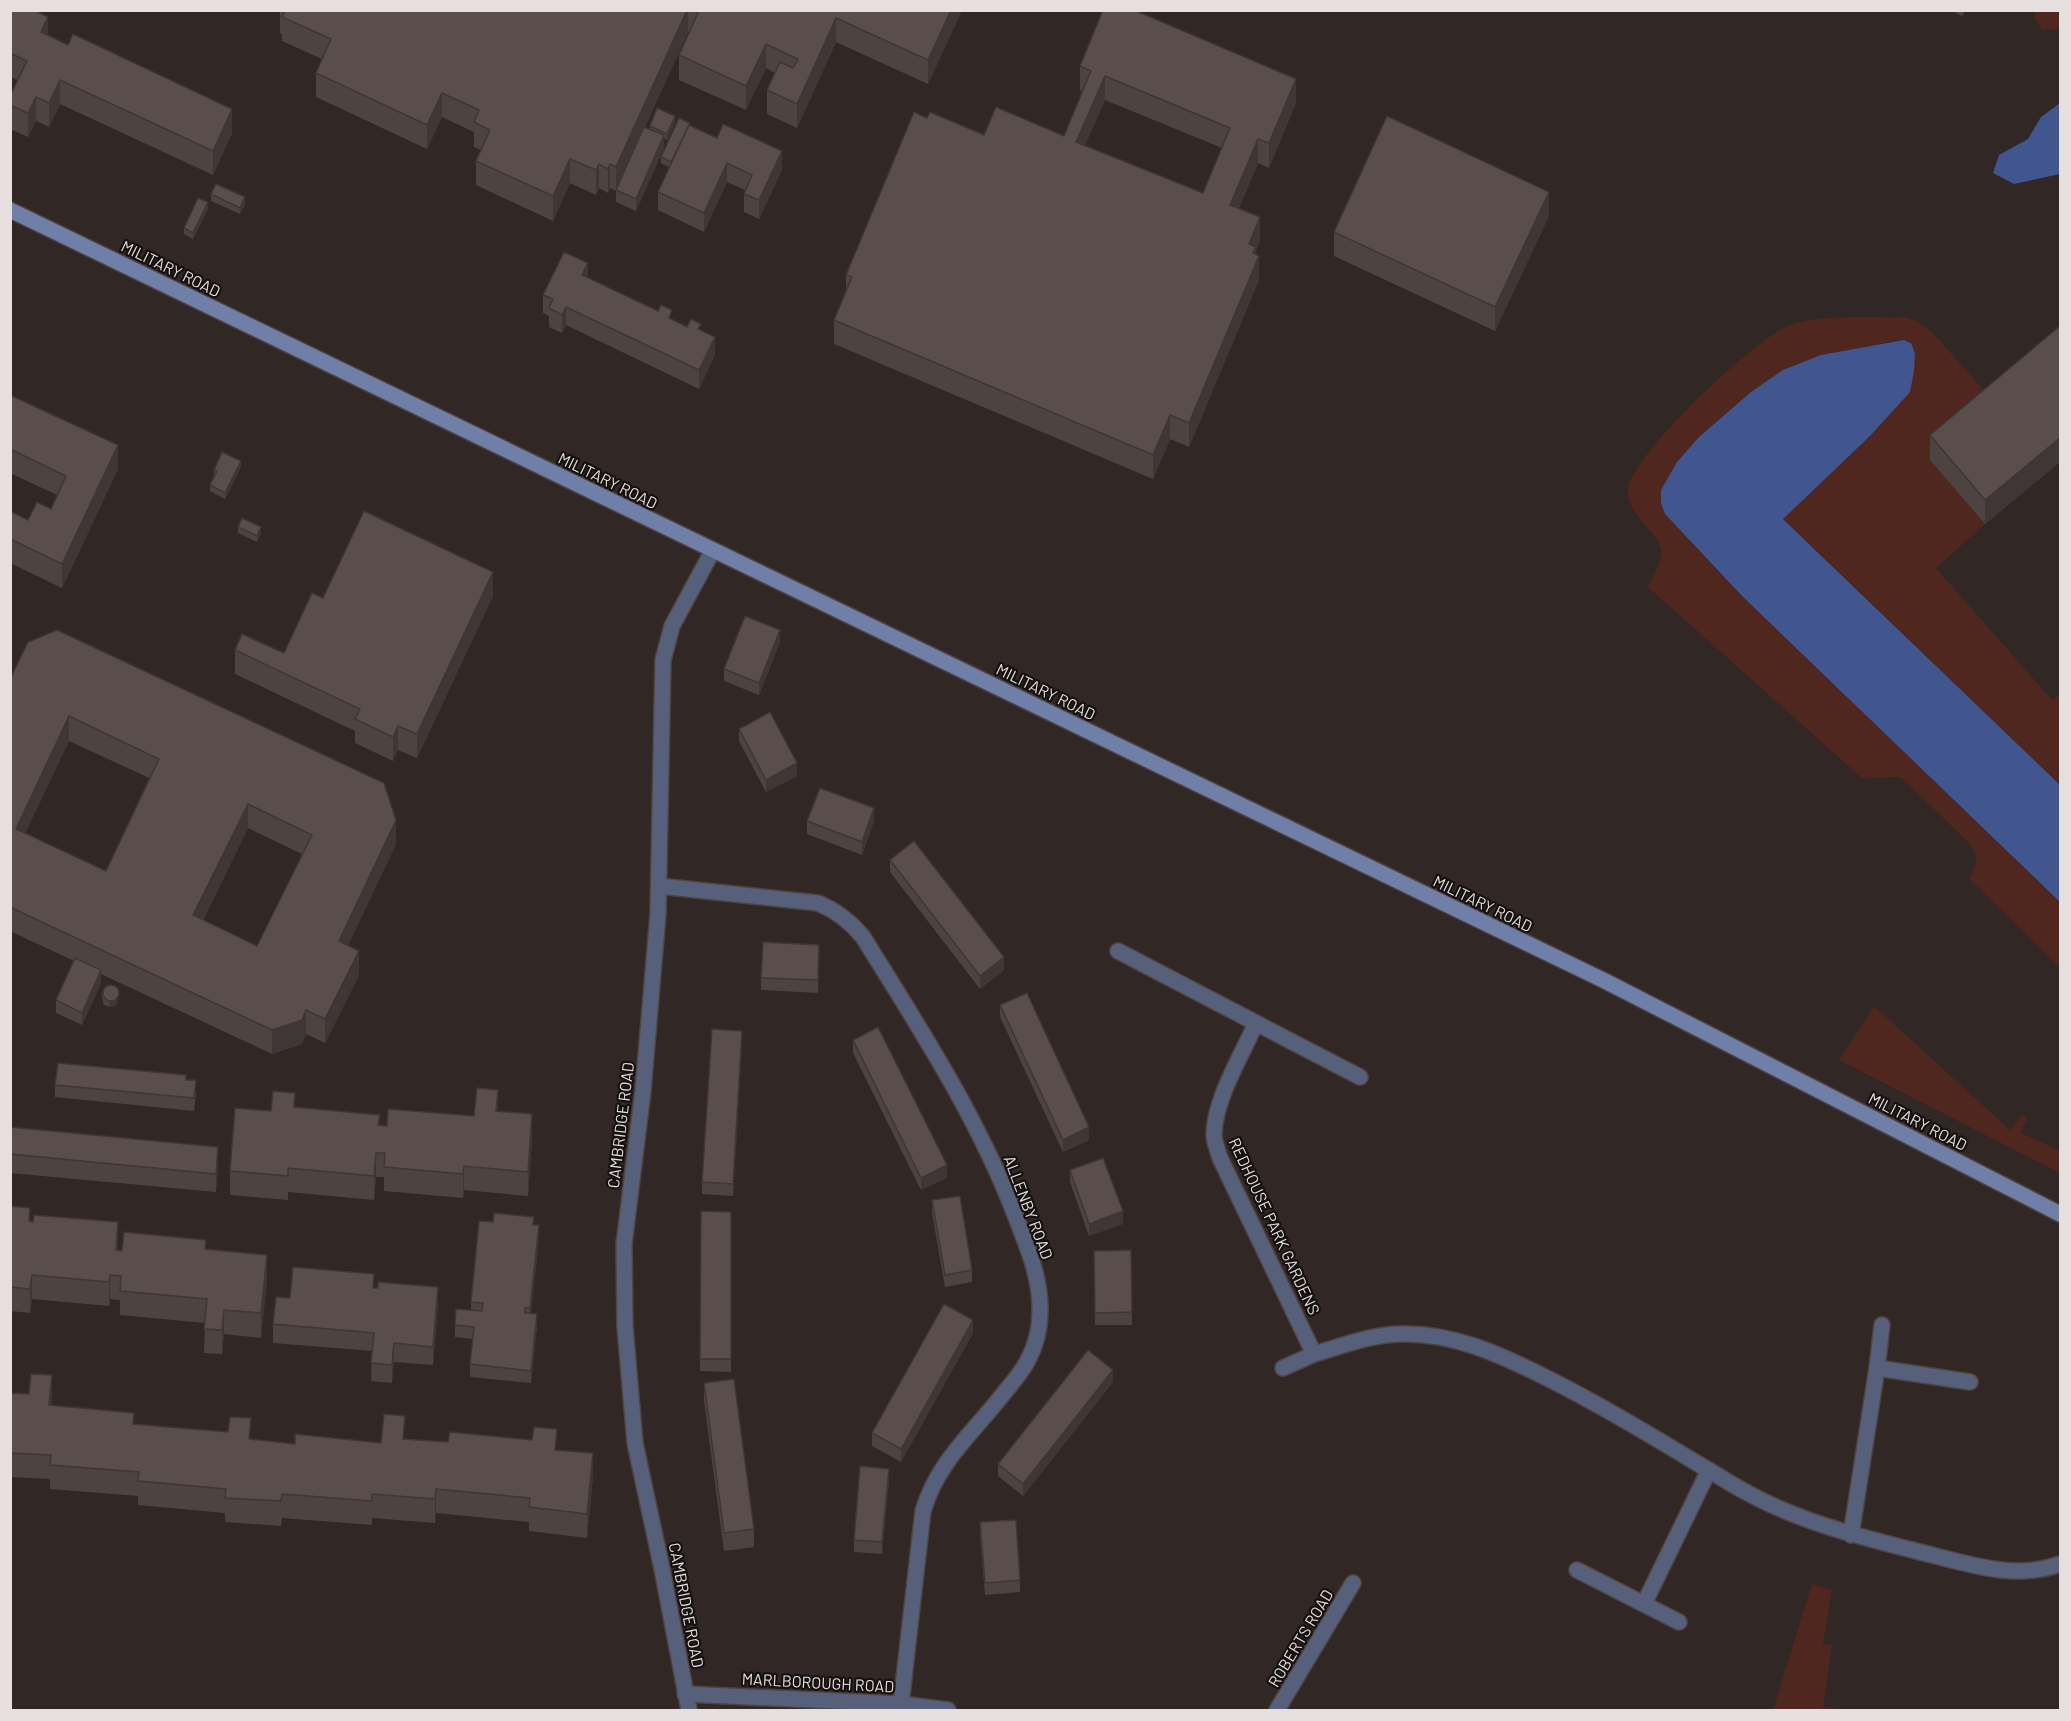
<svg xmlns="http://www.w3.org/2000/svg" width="2071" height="1721" viewBox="0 0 2071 1721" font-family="Barlow,sans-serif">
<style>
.green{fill:#50271f}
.water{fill:#41568e}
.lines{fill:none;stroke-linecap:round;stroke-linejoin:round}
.street-casing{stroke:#4e4443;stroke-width:18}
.secondary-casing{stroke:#4e4443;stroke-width:18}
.street{stroke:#56607a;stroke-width:15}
.secondary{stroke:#6f7fa8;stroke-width:15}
.wall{fill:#4d4341;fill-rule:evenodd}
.shaded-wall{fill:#3f3735}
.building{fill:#5a4e4c;stroke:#3f3735;stroke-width:1.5;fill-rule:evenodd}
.labels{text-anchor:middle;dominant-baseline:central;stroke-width:4.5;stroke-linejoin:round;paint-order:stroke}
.street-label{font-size:16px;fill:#e6dfde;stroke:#151110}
</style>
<rect width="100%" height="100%" fill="#312725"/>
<!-- green -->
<g class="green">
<path d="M2036 11H2060V29L2042 30 2034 17Z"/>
<path d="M1902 317 1915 320 1934 334 1996 404 1985 524 1936 568 2052 700 2060 695V785L1783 518 1869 437 1914 371 1915 353 1911 342 1904 340 1893 341 1805 361 1783 370 1751 392 1699 437 1677 462 1661 490 1665 514 1743 597 2060 902V968L1969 878C1978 865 1979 857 1970 844L1902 778C1887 775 1877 780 1862 778L1648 587C1653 577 1661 564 1661 553 1662 532 1627 518 1628 490 1629 457 1755 339 1788 326 1818 314 1870 318 1902 317Z"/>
<path d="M1874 1006 2010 1130 2023 1115 2027 1117 2021 1133 2060 1151V1173L1839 1060Z"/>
<path d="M1812 1584 1832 1590 1823 1644 1832 1645 1823 1707 1844 1710H1773Z"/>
</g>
<!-- water -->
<g class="water">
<path d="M2060 103V174L2014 184 1993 173 1999 155 2028 139 2041 117Z"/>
<path d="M1904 340 1911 343 1915 353 1914 371 1910 392 1869 437 1783 519 2060 785V902L1743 597 1665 514 1661 503V490L1677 462 1699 437 1751 392 1783 370 1821 355Z"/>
</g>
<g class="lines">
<defs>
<g id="street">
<path d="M659 886 818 903C837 911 850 921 863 937 919 1027 977 1116 1015 1215 1027 1246 1041 1278 1040 1312 1040 1328 1036 1345 1028 1360 1022 1372 1013 1382 1004 1393 973 1433 938 1461 923 1511L901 1704"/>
<path d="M1118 951 1256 1023C1242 1055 1214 1100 1214 1135 1214 1142 1218 1151 1220 1158L1314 1354C1342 1346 1372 1334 1402 1334 1453 1333 1499 1354 1543 1376 1599 1404 1652 1436 1705 1468 1718 1475 1730 1484 1744 1491 1801 1523 1865 1538 1928 1554 1972 1565 2016 1580 2060 1564"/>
<path d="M1256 1023 1360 1077"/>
<path d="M1283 1368 1314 1354"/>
<path d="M1877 1368 1882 1325"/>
<path d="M1851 1535 1877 1368 1970 1382"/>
<path d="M1577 1570 1679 1622"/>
<path d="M1644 1604 1709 1470"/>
<path d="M685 1694 901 1704 948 1710"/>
<path d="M689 1710 662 1569 635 1443 625 1327 624 1244 643 1091 658 914 663 660 672 626 713 550"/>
<path d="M1277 1710 1353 1583"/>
</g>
<path id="secondary" d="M10 210 1605 981 2060 1214"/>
</defs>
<!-- street casing -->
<use href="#street" class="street-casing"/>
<!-- secondary casing -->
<use href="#secondary" class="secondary-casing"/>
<!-- street -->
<use href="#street" class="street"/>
<!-- secondary -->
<use href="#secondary" class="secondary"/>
</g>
<!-- wall -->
<g class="wall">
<path d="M10 10 48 35 232 133 213 175 60 104 49 127 36 121 28 137 10 129V105L18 80 10 77Z"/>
<path d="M280 10H962L928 84 836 42 797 128 767 114V90L775 73 766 68 746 110 679 80V55L689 33 688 32 645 127 650 129V126L675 123 667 140 664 138V148L636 211 616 202V190L619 184 616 191 610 188 608 193 599 188 596 195 570 183 553 221 476 185V161L481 150 474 147V132L442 117 427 149 316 97V73L322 59 282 41V34L280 33Z"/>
<path d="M1950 10H1965L1962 16Z"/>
<path d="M1080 66 1296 103 1269 168 1258 163 1239 208 1260 241 1256 251 1259 280 1189 447 1170 439 1153 479 834 344V320L846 290V275L927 118 984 135 1064 136 1082 91 1080 90ZM1105 100 1222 148 1203 193 1085 145Z"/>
<path d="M690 125 782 170 759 219 744 212V194L745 190 727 182 704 232 658 210V192L669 167 661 163V157Z"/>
<path d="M211 194 245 204 240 214 211 201Z"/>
<path d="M208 209 193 239 184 234V228Z"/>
<path d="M1549 216 1495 331 1334 256V232Z"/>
<path d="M588 278 687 327 701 330 715 355 699 389 566 325 562 333 549 327V316L543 313V295Z"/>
<path d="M2061 325V461L1985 524 1930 460V435Z"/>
<path d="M10 395 118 469 62 588 10 563V511L28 520 51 509 57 495 10 473Z"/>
<path d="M241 467 225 499 210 491V485L214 476V470Z"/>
<path d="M238 527 261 533 257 542 238 533Z"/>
<path d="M493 596 417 758 398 750 393 761 355 743V731L235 674V650L284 653 323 598Z"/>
<path d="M780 642 759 695 724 681V669Z"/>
<path d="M10 677 396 844 348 945 359 975 325 1043 306 1034 302 1044 272 1054 101 974V983L82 1025 56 1013V1000L74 961 12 932 10 935ZM69 741 149 778 106 871 25 833ZM248 828 302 854 257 946 203 920Z"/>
<path d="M739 729 797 776 766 792 739 741Z"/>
<path d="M807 821H874L862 855 807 834Z"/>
<path d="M890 860 1004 970 980 989 890 872Z"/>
<path d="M819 957 818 993 761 990V978Z"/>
<path d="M102 991 118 1002 115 1006 109 1007 104 1005 102 997Z"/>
<path d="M1000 1005 1089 1140 1063 1152 1000 1017Z"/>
<path d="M853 1040 947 1178 921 1190 853 1053Z"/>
<path d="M742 1043 733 1196 702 1194V1182Z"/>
<path d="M186 1080 196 1093 194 1111 55 1097V1085Z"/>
<path d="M295 1108 387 1126 474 1116 498 1112 532 1139 528 1196 464 1190 463 1198 384 1191V1177H376L374 1200 288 1192V1200L230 1195V1171L271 1111Z"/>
<path d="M10 1127 218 1165 216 1192 10 1173Z"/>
<path d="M1070 1170 1123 1224 1089 1236 1070 1182Z"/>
<path d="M932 1200 972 1270V1282L945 1287 932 1213Z"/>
<path d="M10 1206 30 1221 118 1250 206 1249 267 1279 261 1338 224 1334 222 1354 204 1353 205 1323 120 1315V1300L110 1299 109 1306 32 1299 30 1313 10 1311Z"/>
<path d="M701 1211 731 1212V1372L700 1371Z"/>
<path d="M534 1225 539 1238 531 1313 537 1326 531 1383 470 1377V1364L473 1339 455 1337V1325L471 1310V1302Z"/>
<path d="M1131 1250 1132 1325H1095L1094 1251Z"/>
<path d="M374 1288 438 1305 433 1365 394 1362 392 1383 371 1381 372 1351 273 1343V1324L290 1298Z"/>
<path d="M973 1333 901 1462 872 1446V1433Z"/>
<path d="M1113 1382 1023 1496 998 1476V1464Z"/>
<path d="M704 1383 754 1529V1547L724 1551 704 1401Z"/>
<path d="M10 1393 29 1394 52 1399 51 1405 134 1424 295 1444 381 1443 405 1439 557 1450 593 1477 587 1538 529 1531V1522L436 1513 435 1523 372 1518V1525L282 1518 281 1526 225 1522V1513L138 1505V1496L50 1489V1479L10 1477Z"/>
<path d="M889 1481 882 1554 854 1552V1540Z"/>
<path d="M980 1522 1020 1580V1592L985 1595 980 1535Z"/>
</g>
<!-- shaded-wall -->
<g class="shaded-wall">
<path d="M687 10H688V32L616 191V167Z"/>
<path d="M951 10H962L928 84V60Z"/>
<path d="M48 17V41L41 32Z"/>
<path d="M836 18V42L797 128V104Z"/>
<path d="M766 44V68L746 110V86Z"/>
<path d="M1105 76V100L1076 166V142Z"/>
<path d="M1296 79V103L1269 168V143Z"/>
<path d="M60 80V104L49 127V103Z"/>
<path d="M442 93V117L427 149V125Z"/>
<path d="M36 97V121L28 137V113Z"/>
<path d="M232 109V133L213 175V151Z"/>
<path d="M675 116V123L667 140V134Z"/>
<path d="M664 135V148L636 211V199Z"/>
<path d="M1258 139V163L1230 229V205Z"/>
<path d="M782 151V170L759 219V200Z"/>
<path d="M570 159V183L553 221V196Z"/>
<path d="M727 163V182L704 232V213Z"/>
<path d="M599 164V188L596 195V170Z"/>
<path d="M610 164V188L608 193V169Z"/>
<path d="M1549 192V216L1495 331V307Z"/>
<path d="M245 197V204L240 214V208Z"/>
<path d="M208 202V209L193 239V233Z"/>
<path d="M1260 217V241L1256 251V263L1259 256V280L1189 447V423L1249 244Z"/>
<path d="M588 263V282L582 275Z"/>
<path d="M566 307V325L562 333V315Z"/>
<path d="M715 337V355L699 389V370Z"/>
<path d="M1170 415V439L1153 479V455Z"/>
<path d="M2061 437V461L1985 524V500Z"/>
<path d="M118 445V469L62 588V564Z"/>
<path d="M241 461V467L225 499V493Z"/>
<path d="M261 527V533L257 542V536Z"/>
<path d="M493 572V596L417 758V734Z"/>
<path d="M780 630V642L759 695V683Z"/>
<path d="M69 716V741L16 853V829Z"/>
<path d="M398 726V750L393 761V737Z"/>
<path d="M797 763V776L766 792V780Z"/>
<path d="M248 804V828L193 939V915Z"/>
<path d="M874 808V821L862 855V842Z"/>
<path d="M396 820V844L339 965V941Z"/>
<path d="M12 908V932L10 935V911Z"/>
<path d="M359 951V975L325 1043V1019Z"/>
<path d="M1004 957V970L980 989V976Z"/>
<path d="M101 970V983L82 1025V1013Z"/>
<path d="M118 996V1002L115 1006 109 1007V1001Z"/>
<path d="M306 1010V1034L302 1044 272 1054V1030Z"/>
<path d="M742 1031V1043L733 1196V1184Z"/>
<path d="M498 1090V1114L496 1111Z"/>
<path d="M532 1114V1139L528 1196V1172Z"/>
<path d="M1089 1127V1140L1063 1152V1140Z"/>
<path d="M218 1147V1165L216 1192V1174Z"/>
<path d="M376 1153V1177L374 1200V1176Z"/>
<path d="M947 1165V1178L921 1190V1178Z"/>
<path d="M464 1166V1190L463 1198V1174Z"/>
<path d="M1123 1211V1224L1089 1236V1224Z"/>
<path d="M118 1222V1246L116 1274V1250Z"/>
<path d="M539 1225V1238L530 1321V1308Z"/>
<path d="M267 1255V1279L261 1338V1313Z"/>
<path d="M32 1275V1299L30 1313V1289Z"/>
<path d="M110 1275V1299L109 1306V1282Z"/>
<path d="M438 1287V1305L433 1365V1347Z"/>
<path d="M224 1310V1334L222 1354V1330Z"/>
<path d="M537 1314V1326L531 1383V1371Z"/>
<path d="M973 1320V1333L901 1462V1449Z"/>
<path d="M394 1343V1362L392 1383V1365Z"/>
<path d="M1113 1370V1382L1023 1496V1484Z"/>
<path d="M52 1375V1399L49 1429V1405Z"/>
<path d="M593 1453V1477L587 1538V1514Z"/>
<path d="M889 1469V1481L882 1554V1542Z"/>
<path d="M436 1489V1513L435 1523V1499Z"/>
</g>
<!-- building -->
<g class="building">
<path d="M10 10H34L48 17 41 32 68 45 73 34 232 109 213 151 60 80 49 103 36 97 28 113 10 105V96L27 61 10 53Z"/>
<path d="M283 10H687L616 167 610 164 608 169 599 164 596 170 570 159 553 196 476 161 490 130 474 122 479 110 442 93 427 125 316 73 331 39 282 17 285 11Z"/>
<path d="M693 10H951L928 60 836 18 797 104 767 90 780 62 793 68 798 59 766 44 746 86 679 55 698 13Z"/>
<path d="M1103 10H1134L1296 79 1269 143 1258 139 1230 205 1260 217 1249 244 1256 247 1253 253 1259 256 1189 423 1170 415 1153 455 834 320 852 277 846 275 914 112 927 118 930 112 984 135 996 107 1064 136 1091 71 1080 66ZM1105 76 1230 128 1203 193 1076 142Z"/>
<path d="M657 108 675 116 667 134 650 126Z"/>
<path d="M1387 116 1549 192 1495 307 1334 232Z"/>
<path d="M679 118 690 123 671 162 661 157Z"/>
<path d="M723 124 782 151 759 200 744 194 752 175 727 163 704 213 658 192 689 125 717 138Z"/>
<path d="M644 127 664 135 636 199 616 190Z"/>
<path d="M216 184 245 197 240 208 211 194Z"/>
<path d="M198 198 208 202 193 233 184 228Z"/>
<path d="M564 252 588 263 582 275 658 311 661 305 672 310 669 318 687 327 691 319 701 324 698 329 715 337 699 370 566 307 562 315 549 308 553 299 543 295Z"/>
<path d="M2061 325V437L1985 500 1930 435Z"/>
<path d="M10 395 118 445 62 564 10 539V511L28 520 37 502 51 509 66 476 10 449Z"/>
<path d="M222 452 241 461 225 493 210 485 217 471 214 470Z"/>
<path d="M364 511 493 572 417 734 398 726 393 737 355 719 360 709 235 650 242 634 284 653 312 593 323 598Z"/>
<path d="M242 518 261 527 257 536 238 527Z"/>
<path d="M745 616 780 630 759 683 724 669Z"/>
<path d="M57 630 384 783 396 820 339 941 359 951 325 1019 306 1010 302 1020 272 1030 12 908 10 911V677H11L28 642ZM69 716 159 759 106 871 16 829ZM248 804 312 835 257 946 193 915Z"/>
<path d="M770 712 797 763 766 780 739 729Z"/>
<path d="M820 788 874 808 862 842 807 821Z"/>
<path d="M914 841 1004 957 980 976 890 860Z"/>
<path d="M763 942 819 945 818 980 761 978Z"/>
<path d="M75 958 101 970 82 1013 56 1000Z"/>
<circle cx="111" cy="993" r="8"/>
<path d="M1027 993 1089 1127 1063 1140 1000 1005Z"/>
<path d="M878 1027 947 1165 921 1178 853 1040Z"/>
<path d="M712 1029 742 1031 733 1184 702 1182Z"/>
<path d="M58 1063 186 1075V1080H196L194 1098 55 1085Z"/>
<path d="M477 1088 498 1090 496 1111 532 1114 528 1172 464 1166 463 1174 384 1167 385 1153H376L374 1176 288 1168V1176L230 1171 235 1108 271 1111 273 1091 295 1093 294 1107 380 1115 378 1125 387 1126 388 1109 474 1116Z"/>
<path d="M10 1127 218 1147 216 1174 10 1154Z"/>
<path d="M1103 1158 1123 1211 1089 1224 1070 1170Z"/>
<path d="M960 1196 972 1270 945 1275 932 1200Z"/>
<path d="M10 1206 30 1208 29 1221 33 1222 34 1215 118 1222 116 1250 122 1251 124 1232 206 1240 205 1249 267 1255 261 1313 224 1310 222 1330 204 1329 207 1299 120 1291 121 1276 110 1275 109 1282 32 1275 30 1289 10 1287Z"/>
<path d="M701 1211 731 1212V1359H700Z"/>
<path d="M494 1213 534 1217 533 1225H539L530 1308H525V1313L537 1314 531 1371 470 1364 474 1327 455 1325 456 1309 482 1311 483 1303 471 1302 479 1221 493 1222Z"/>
<path d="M1131 1250 1132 1312 1095 1313 1094 1251Z"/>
<path d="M293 1267 374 1274 373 1288H378V1282L438 1287 433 1347 394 1343 392 1365 371 1363 374 1333 273 1324 276 1297 290 1298Z"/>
<path d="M944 1304 973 1320 901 1449 872 1433Z"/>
<path d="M1088 1350 1113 1370 1023 1484 998 1464Z"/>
<path d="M31 1374 52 1375 49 1405 134 1413 133 1424 228 1432 230 1417 251 1418 249 1439 295 1444V1434L381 1443 384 1414 405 1416 403 1439 448 1442 450 1432 532 1440 534 1427 557 1429 555 1450 593 1453 587 1514 529 1507 530 1498 436 1489 435 1499 372 1494V1501L282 1494 281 1501 225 1498 226 1489 138 1481 139 1472 50 1465 51 1455 10 1453V1393L29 1394Z"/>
<path d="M734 1379 754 1529 724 1533 704 1383Z"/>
<path d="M860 1466 889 1469 882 1542 854 1540Z"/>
<path d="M1016 1520 1020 1580 985 1583 980 1522Z"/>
</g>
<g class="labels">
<!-- street labels -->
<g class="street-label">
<text transform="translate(171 268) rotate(26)">MILITARY ROAD</text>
<text transform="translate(608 480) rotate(26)">MILITARY ROAD</text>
<text transform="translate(1046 691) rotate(26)">MILITARY ROAD</text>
<text transform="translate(1483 903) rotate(26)">MILITARY ROAD</text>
<text transform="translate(1918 1121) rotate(27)">MILITARY ROAD</text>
<text transform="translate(620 1125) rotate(-83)">CAMBRIDGE ROAD</text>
<text transform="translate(1029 1207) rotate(69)">ALLENBY ROAD</text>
<text transform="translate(1275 1226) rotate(65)">REDHOUSE PARK GARDENS</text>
<text transform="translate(687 1605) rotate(79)">CAMBRIDGE ROAD</text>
<text transform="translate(1300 1638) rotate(-59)">ROBERTS ROAD</text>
<text transform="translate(818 1682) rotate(3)">MARLBOROUGH ROAD</text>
</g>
</g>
<!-- border -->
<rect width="2071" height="1721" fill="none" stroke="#e6dfde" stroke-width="24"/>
</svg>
